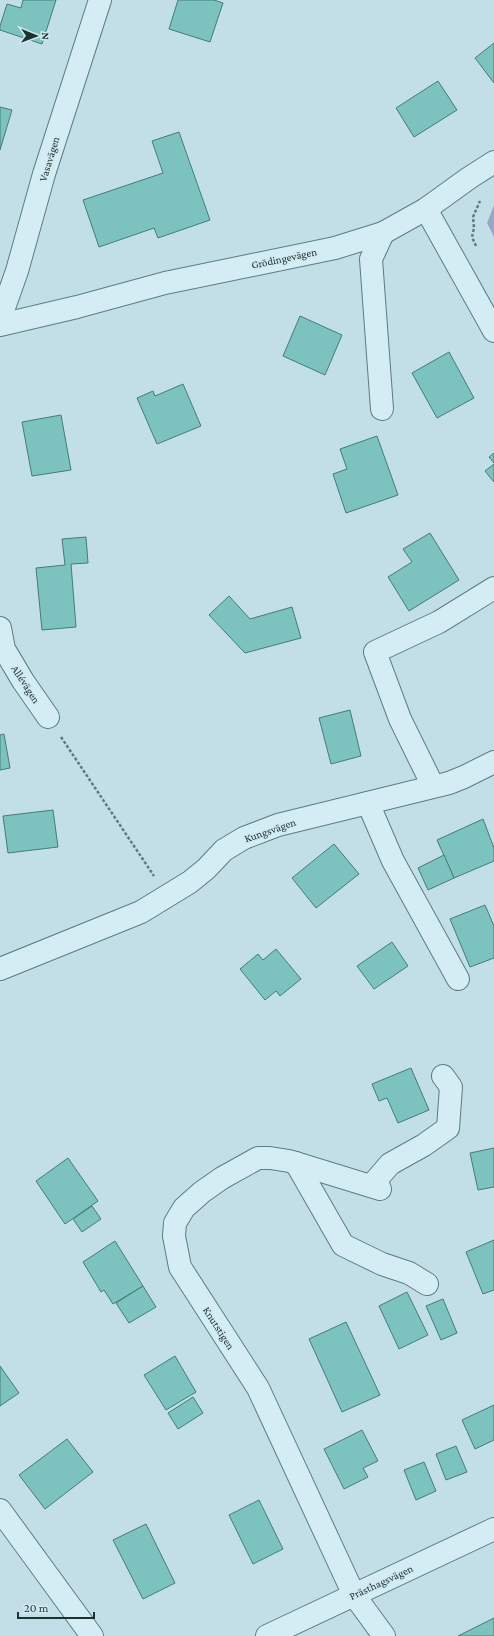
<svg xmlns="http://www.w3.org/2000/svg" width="494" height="1636" viewBox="0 0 494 1636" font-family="'Crimson Pro',serif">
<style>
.green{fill:#97a7c5}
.building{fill:#7cc2be;stroke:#447c78}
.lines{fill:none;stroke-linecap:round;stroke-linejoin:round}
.minor-casing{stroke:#5b7d80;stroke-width:24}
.path{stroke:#5b7d80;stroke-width:2.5;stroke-dasharray:3 2;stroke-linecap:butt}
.minor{stroke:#d4edf4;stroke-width:22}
.labels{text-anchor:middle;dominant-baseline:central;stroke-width:3;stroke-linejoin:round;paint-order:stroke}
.street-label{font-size:11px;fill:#1e3131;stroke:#d0e9f0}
</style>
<rect width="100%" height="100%" fill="#c2dfe8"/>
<!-- green -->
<path class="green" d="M494 205V237L487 223Z"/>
<!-- building -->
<g class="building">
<path d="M23 0H56L42 44 0 30V26L7 4 21 8Z"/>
<path d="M178 0H214L223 3 210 42 169 29Z"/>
<path d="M494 43V83L475 58Z"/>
<path d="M438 81 457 110 414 137 396 108Z"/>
<path d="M0 107 12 110 0 150Z"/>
<path d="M179 132 210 220 158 238 154 228 99 247 83 200 163 173 152 141Z"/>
<path d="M300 316 342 335 325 375 283 356Z"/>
<path d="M449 352 474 398 437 418 412 373Z"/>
<path d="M183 384 201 426 157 444 137 398 153 391 155 396Z"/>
<path d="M61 415 71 470 32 476 22 422Z"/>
<path d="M377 436 398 495 346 513 333 474 347 469 340 449Z"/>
<path d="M494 453V463L489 457Z"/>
<path d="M494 464V482L485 471Z"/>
<path d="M430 533 459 580 409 611 388 577 412 562 403 549Z"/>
<path d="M86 537 88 563 71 564 76 627 42 630 36 568 65 565 62 539Z"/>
<path d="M229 596 250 619 292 607 301 638 245 653 209 615Z"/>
<path d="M350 710 361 756 331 764 319 718Z"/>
<path d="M4 734 10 768 0 770V735Z"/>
<path d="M53 810 58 847 8 853 3 816Z"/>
<path d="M483 819 494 848V861L454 878 437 840Z"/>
<path d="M334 844 359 874 316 908 292 878Z"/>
<path d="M444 855 454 878 428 890 418 868Z"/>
<path d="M485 905 494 926V958L470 967 450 919Z"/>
<path d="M392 942 408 966 374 989 357 966Z"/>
<path d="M276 949 301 979 280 996 276 991 265 1000 240 969 258 954 263 960Z"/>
<path d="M411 1068 429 1110 398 1123 387 1098 379 1101 372 1084Z"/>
<path d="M494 1148V1187L478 1190 470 1153Z"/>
<path d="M68 1158 98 1201 65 1224 36 1181Z"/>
<path d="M92 1206 101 1219 82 1232 73 1219Z"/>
<path d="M494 1240V1290L483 1294 466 1252Z"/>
<path d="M115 1241 143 1286 113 1304 104 1290 101 1292 83 1262Z"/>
<path d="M143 1286 156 1307 129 1323 116 1303Z"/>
<path d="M407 1292 428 1335 399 1349 379 1306Z"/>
<path d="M443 1299 457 1333 441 1340 426 1306Z"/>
<path d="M346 1322 380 1395 342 1412 309 1339Z"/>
<path d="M175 1356 196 1392 166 1410 144 1375Z"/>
<path d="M0 1366 19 1393 0 1406Z"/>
<path d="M193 1397 203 1413 178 1429 168 1413Z"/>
<path d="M494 1405V1440L475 1449 462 1420Z"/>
<path d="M362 1430 378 1461 363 1468 368 1477 344 1489 324 1449Z"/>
<path d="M67 1439 93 1472 45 1509 19 1475Z"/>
<path d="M456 1446 467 1472 446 1480 436 1454Z"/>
<path d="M424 1462 436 1491 416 1500 404 1470Z"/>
<path d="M259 1500 283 1549 253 1564 229 1515Z"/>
<path d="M146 1524 175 1583 143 1599 113 1540Z"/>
<path d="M494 1618V1636H458Z"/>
</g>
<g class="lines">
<defs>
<g id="minor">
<path d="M426 209 494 331"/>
<path d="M0 319 17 271 44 174 100 0"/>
<path d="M0 325 77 307 165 283 335 248 383 233 426 209 469 178 494 162"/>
<path d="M382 409 371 259 383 233"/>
<path d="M0 628 4 649 23 681 48 717"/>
<path d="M433 786 400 719 375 652 439 622 494 588"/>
<path d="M368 803 393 861 458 979"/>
<path d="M0 969 141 912 190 882 206 869 224 850 244 838 278 825 449 783 464 777 494 762"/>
<path d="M296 1163 343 1245 382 1264 409 1273 427 1284"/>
<path d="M371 1186 390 1164 424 1145 448 1128 451 1087 443 1076"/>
<path d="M380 1189 289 1161 270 1158H258L222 1178 202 1192 184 1208 175 1223 174 1236 180 1267 258 1388 354 1595 384 1636"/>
<path d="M0 1510 92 1636"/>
<path d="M267 1636 494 1529"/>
</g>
</defs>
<!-- minor casing -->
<use href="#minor" class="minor-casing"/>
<!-- path -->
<g class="path">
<path d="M476 246 472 237 474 228 473 217 480 201"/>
<path d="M61 737 154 876"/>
</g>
<!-- minor -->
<use href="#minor" class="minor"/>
</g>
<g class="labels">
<!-- street labels -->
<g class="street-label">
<text transform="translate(49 159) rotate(-73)">Vasavägen</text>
<text transform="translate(284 258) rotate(-12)">Grödingevägen</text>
<text transform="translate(26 684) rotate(57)">Allévägen</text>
<text transform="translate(270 830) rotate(-19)">Kungsvägen</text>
<text transform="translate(219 1328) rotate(57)">Knutstigen</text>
<text transform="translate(381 1582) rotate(-25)">Prästhagsvägen</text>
</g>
</g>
<!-- north arrow -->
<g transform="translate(36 36) rotate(91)" stroke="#d0e9f0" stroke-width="3" paint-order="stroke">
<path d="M0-3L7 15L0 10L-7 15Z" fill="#1e3131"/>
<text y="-6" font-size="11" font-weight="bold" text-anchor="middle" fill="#1e3131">N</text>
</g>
<!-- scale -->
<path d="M18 1612v6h76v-6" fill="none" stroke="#1e3131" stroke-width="2"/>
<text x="24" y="1612" font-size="12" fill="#1e3131" stroke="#d0e9f0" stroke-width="3" paint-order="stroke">20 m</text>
</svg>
